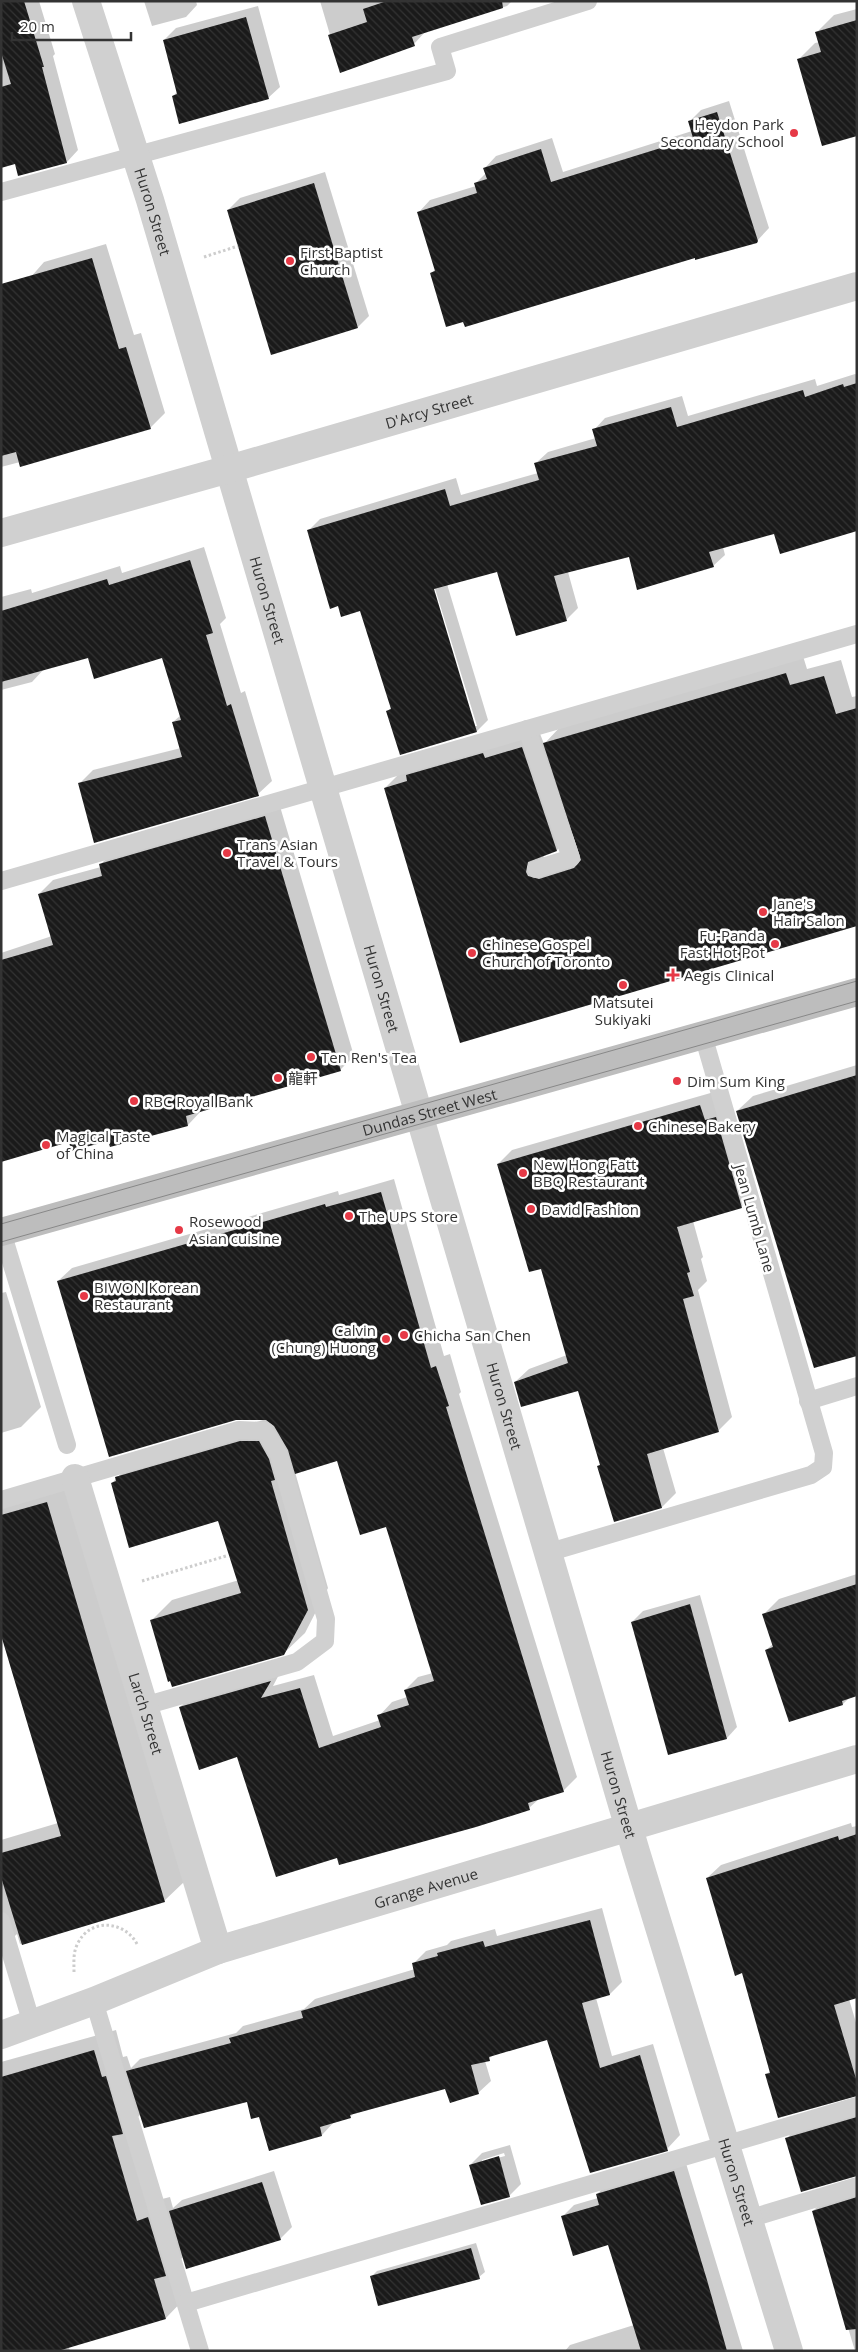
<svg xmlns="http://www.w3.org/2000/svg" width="858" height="2352" viewBox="0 0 858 2352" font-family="'Open Sans','Noto Sans SC',sans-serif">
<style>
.shadow{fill:#0003;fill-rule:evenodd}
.building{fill:url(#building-back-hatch)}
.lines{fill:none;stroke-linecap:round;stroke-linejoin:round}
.path{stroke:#cdcdcd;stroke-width:3;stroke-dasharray:2.5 2.5;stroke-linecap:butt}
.service{stroke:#d0d0d0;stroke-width:18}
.minor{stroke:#d0d0d0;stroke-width:28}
.secondary{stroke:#bdbdbd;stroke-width:28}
.tram{stroke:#888;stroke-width:1}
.poi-dot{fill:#e63946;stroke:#fff;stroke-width:2}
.labels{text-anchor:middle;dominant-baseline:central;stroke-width:5;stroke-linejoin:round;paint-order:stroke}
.poi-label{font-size:15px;fill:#333;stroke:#fff;text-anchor:start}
.street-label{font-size:15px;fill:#333;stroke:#fff}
</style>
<defs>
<pattern id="building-back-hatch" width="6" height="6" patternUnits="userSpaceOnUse" patternTransform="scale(1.25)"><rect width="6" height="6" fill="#1a1a1a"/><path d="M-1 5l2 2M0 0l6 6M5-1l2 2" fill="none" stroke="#333"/></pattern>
</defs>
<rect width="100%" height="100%" fill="#fff"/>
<!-- shadow -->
<g class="shadow">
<path d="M1 1H39L55 54 53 56 78 150 67 162 19 175 16 163 1 167Z"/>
<path d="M144 1H196L197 5 186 17 152 26Z"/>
<path d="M320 1H512L507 6 425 32 414 44 341 72Z"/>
<path d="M258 6 280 87 268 98 173 96 178 91 164 40 176 28Z"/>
<path d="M857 9V135L798 60 815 43 820 42 817 32 834 15Z"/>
<path d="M729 101 769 228 756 242 695 256 464 320 431 273 436 269 419 212 430 200 476 186 475 184 486 173 485 168 496 156 552 138 563 172 692 131 689 122 701 110Z"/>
<path d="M325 172 369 316 358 327 228 210 240 198Z"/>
<path d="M106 244 134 335 141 333 165 413 150 428 1 467V311L44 262Z"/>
<path d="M855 374 857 375V530L775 533 723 547 725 555 713 566 629 556 568 572 578 608 566 620 498 570 447 584 488 720 477 731 388 711 392 707 361 609 308 531 320 519 456 478 461 495 538 473 536 463 548 452 596 438 594 430 605 418 682 396 688 416 815 379 817 386ZM433 582 477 726H474L431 583Z"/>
<path d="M204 547 226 618 220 624 241 693 245 691 272 781 258 794 79 784 93 770 181 748 173 722 181 715 163 656H88L45 668 32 682 1 690V597L31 589 32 593 120 566 122 573Z"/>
<path d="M803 656 807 669 841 660 852 697 857 696V925L461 1041 385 788 402 771 539 731 544 744 561 726ZM574 833 581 855 557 863 545 860 543 855 557 850Z"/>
<path d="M279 803 354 1056 340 1070 202 1110 188 1125 70 1141 1 1161V953L52 936 39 894 53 880 101 867V864L115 850Z"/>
<path d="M857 1065V1354L737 1111 753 1096Z"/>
<path d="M714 1092 755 1193 741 1207 693 1221 703 1257 701 1259 707 1281 698 1290 732 1417 718 1431 663 1448 676 1493 662 1507 599 1466 601 1464 579 1389 515 1382 529 1369 567 1355 542 1267 498 1164 512 1150Z"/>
<path d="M394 1179 444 1356 450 1354 461 1392 459 1394 476 1449 577 1777 563 1791 540 1798 529 1808 338 1857 238 1756 180 1707 193 1694 282 1669 273 1686 314 1675 333 1736 380 1720 379 1716 392 1702 407 1697 405 1690 418 1677 433 1673 386 1525 338 1460 295 1472 328 1588 305 1633 284 1653 151 1621 172 1600 239 1580 219 1520 112 1483 137 1457 263 1420 239 1418 58 1281 72 1268 338 1191 339 1195Z"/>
<path d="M6 1292 41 1407 21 1427 1 1433V1293Z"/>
<path d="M66 1483 184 1882 164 1901 20 1944 17 1934 1 1949V1840L58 1823 1 1634V1502Z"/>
<path d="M857 1574V1695L849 1698 843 1704 766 1650 773 1644 763 1615 779 1599Z"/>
<path d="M700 1595 737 1727 727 1738 669 1754 632 1622 643 1611Z"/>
<path d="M851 1823 852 1827 857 1826V1997L849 1999 857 2026V2095L767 2074 771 2070 743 1972 707 1878 721 1865Z"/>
<path d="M602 1908 622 1982 610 1994 596 1998 612 2056 653 2044 680 2135 667 2149 548 2038 495 2054 485 2061 491 2081 478 2093 446 2087 355 2112 350 2117 334 2122 322 2135 260 2115 248 2100 141 2114 135 2120 158 2200 170 2197 173 2208 182 2200 274 2171 292 2227 280 2239 184 2256 177 2263 187 2296 166 2318 68 2346 70 2351H1V2062L116 2030 123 2057 127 2056 131 2068 140 2059 236 2033 243 2026 304 2009 315 1999 415 1969 413 1964 426 1951 447 1945 451 1941 495 1929 497 1936Z"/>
<path d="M857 2110V2175L786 2139 798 2127Z"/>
<path d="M510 2145 521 2184 509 2196 470 2165 482 2153ZM504 2153 505 2156 482 2162V2160Z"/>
<path d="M685 2160 743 2351H565L570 2345 634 2325 609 2243 562 2217 574 2205 598 2198 597 2194 609 2183Z"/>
<path d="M857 2190V2351H855L813 2211 825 2199Z"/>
<path d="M476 2243 485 2272 479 2277H371L377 2271Z"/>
</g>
<!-- building -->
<g class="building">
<path d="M1 1H24L44 67H42L67 163 18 176 15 164 1 168V87L11 84 1 52Z"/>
<path d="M387 1H502L503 8 412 37 415 46 340 73 328 35 367 22 363 9Z"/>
<path d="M246 17 269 99 179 124 172 96 177 94 163 40Z"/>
<path d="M857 20V136L822 146 797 59 821 52 815 32Z"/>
<path d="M717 112 758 241 757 243 695 260V258L465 327 463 322 446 327 430 273 435 271 417 212 477 193 474 183 487 179 483 168 541 149 551 182 693 138 688 121Z"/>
<path d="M314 183 358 328 271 355 227 210Z"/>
<path d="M92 258 119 349 126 347 151 429 20 467 16 452 1 456V284Z"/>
<path d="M857 383V531L780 554 774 534 709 552 714 567 637 590 629 557 554 576 567 621 516 636 497 572 434 589 477 732 400 755 386 711 391 709 360 611 341 617 338 606 330 609 307 530 445 489 450 506 539 480 534 463 597 446 592 429 671 407 677 427 803 390 805 397 843 384 844 387Z"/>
<path d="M190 560 213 633 206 635 227 706 231 704 259 796 94 843 78 783 182 757 172 722 181 720 162 658 94 679 88 658 1 682V611L107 579 109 585Z"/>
<path d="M786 673 790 685 824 676 836 714 857 708V926L460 1043 384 788 407 781 406 775 483 753 485 758 522 747 557 851 528 862 526 872 528 876 539 879 574 868 581 860 543 743Z"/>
<path d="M265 816 341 1071 186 1116 188 1126 110 1147 108 1141 71 1151 69 1142 1 1162V960L53 945 38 894 102 876 99 864Z"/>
<path d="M857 1075V1356L814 1368 736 1111Z"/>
<path d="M700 1105 705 1120 716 1117 742 1208 677 1227 690 1272 687 1273 694 1296 683 1299 719 1432 647 1454 662 1508 614 1522 597 1466 600 1465 578 1391 521 1407 514 1382 568 1363 541 1269 529 1272 497 1164Z"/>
<path d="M381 1192 431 1368 436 1366 449 1406 446 1407 463 1463 564 1792 528 1803 530 1810 476 1827 339 1865 337 1858 276 1877 237 1757 199 1770 179 1707 271 1681 261 1698 300 1688 319 1748 381 1727 377 1715 409 1705 404 1690 434 1681 386 1527 360 1535 337 1461 295 1474 288 1450 274 1426 266 1420H236L109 1457 57 1281 325 1204 326 1207Z"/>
<path d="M240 1441H259L269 1459 275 1480 271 1481 308 1610 284 1655 172 1687 170 1681 168 1682 150 1620 241 1593 218 1521 129 1548 111 1483 116 1481 115 1477Z"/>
<path d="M47 1502 165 1902 22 1945 1 1877V1853L61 1836 1 1635V1515Z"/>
<path d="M857 1584V1696L842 1701 843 1705 789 1722 765 1650 773 1647 762 1614Z"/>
<path d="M690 1604 727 1739 668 1755 631 1622Z"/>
<path d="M857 1834V1998L834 2005 857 2082V2096L778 2118 765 2074 770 2073 742 1973 735 1976 706 1878 838 1836 839 1840Z"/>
<path d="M590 1920 610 1995 582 2003 600 2068 640 2055 668 2151 590 2173 547 2040 489 2057 490 2061 471 2065 479 2094 450 2103 445 2089 350 2115 351 2118 320 2127 322 2136 269 2151 259 2117 251 2119 247 2102 144 2128 126 2071 231 2043 229 2038 303 2018 301 2011 415 1977 412 1963 438 1956 437 1953 483 1941 485 1947Z"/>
<path d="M94 2050 102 2077 106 2076 123 2134 112 2136 137 2221 148 2217 166 2276 154 2279 166 2319 58 2351H1V2077Z"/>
<path d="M857 2117V2176L801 2192 785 2138Z"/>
<path d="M499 2156 510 2197 481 2205 469 2165Z"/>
<path d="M674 2171 707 2280 727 2351H641L608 2245 573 2256 561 2216 599 2205 596 2194Z"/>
<path d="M262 2182 281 2240 186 2269 169 2211Z"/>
<path d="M857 2197V2329L846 2330 812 2211Z"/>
<path d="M471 2248 480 2279 378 2306 370 2276Z"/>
</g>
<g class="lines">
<!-- path -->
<g class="path">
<path d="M204 257 238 246"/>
<path d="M142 1581 226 1556"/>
<path d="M74 1972C74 1963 73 1953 77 1945 89 1917 126 1920 138 1946"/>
</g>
<!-- service -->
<g class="service">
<path d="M1 192 447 71 440 47 588 1"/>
<path d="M527 729 571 858 536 869"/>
<path d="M1 881 857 634"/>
<path d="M2 1232 67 1445"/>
<path d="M808 1401 857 1386"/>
<path d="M1 1500 239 1430 265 1431 279 1455 326 1619 325 1641 297 1662 144 1706"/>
<path d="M550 1552 811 1475 823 1467 824 1453 703 1035"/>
<path d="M1 1921 32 2024"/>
<path d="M94 2001 200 2351"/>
<path d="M748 2219 857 2186"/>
<path d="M186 2303 857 2106"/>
</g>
<!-- minor -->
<g class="minor">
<path id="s1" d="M86 1 150 200 636 1852 789 2351"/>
<path id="s2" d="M1 533 229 469 857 286"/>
<path id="s3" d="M75 1478 218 1950"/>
<path id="s4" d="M1 2035 94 2001 218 1950 857 1759"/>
</g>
<!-- secondary -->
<path class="secondary" id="s5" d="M1 1232 857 992"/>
<!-- tram -->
<g class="tram">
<path d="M1 1224 857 981"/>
<path d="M1 1242 857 1001"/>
</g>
</g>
<!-- markers -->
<g class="poi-dot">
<circle cx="794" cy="133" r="5"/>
<circle cx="290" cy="261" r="5"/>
<circle cx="227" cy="853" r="5"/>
<circle cx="763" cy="912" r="5"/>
<circle cx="775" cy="944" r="5"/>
<circle cx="472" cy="953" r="5"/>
<path d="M670.5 967.5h5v5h5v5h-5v5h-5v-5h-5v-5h5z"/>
<circle cx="623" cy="985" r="5"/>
<circle cx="311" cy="1057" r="5"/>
<circle cx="278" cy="1078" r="5"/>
<circle cx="677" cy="1081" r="5"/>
<circle cx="134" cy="1101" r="5"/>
<circle cx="638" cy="1126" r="5"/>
<circle cx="46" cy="1145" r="5"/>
<circle cx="523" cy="1173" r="5"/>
<circle cx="531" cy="1209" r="5"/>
<circle cx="349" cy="1216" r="5"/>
<circle cx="179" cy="1230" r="5"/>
<circle cx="84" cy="1296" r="5"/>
<circle cx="404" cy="1335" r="5"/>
<circle cx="386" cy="1339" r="5"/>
</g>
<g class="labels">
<!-- poi labels -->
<g class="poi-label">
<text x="784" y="124" text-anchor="end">Heydon Park<tspan x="784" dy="17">Secondary School</tspan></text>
<text x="300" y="252">First Baptist<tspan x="300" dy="17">Church</tspan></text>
<text x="237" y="844">Trans Asian<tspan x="237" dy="17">Travel &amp; Tours</tspan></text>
<text x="773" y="903">Jane's<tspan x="773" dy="17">Hair Salon</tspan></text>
<text x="765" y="935" text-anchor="end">Fu-Panda<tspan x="765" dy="17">Fast Hot Pot</tspan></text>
<text x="482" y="944">Chinese Gospel<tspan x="482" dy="17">Church of Toronto</tspan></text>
<text x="684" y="975">Aegis Clinical</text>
<text x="623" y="1002" text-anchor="middle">Matsutei<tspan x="623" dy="17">Sukiyaki</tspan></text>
<text x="321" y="1057">Ten Ren's Tea</text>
<text x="288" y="1078">龍軒</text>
<text x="687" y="1081">Dim Sum King</text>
<text x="144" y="1101">RBC Royal Bank</text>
<text x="648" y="1126">Chinese Bakery</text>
<text x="56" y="1136">Magical Taste<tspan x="56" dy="17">of China</tspan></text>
<text x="533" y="1164">New Hong Fatt<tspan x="533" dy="17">BBQ Restaurant</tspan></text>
<text x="541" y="1209">David Fashion</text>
<text x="359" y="1216">The UPS Store</text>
<text x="189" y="1221">Rosewood<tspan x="189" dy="17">Asian cuisine</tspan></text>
<text x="94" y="1287">BIWON Korean<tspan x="94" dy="17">Restaurant</tspan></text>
<text x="376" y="1330" text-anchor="end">Calvin<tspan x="376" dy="17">(Chung) Huong</tspan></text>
<text x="414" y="1335">Chicha San Chen</text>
</g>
<!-- street labels -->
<g class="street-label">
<text stroke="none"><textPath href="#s1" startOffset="221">Huron Street</textPath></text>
<text stroke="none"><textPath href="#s2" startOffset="445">D'Arcy Street</textPath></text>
<text stroke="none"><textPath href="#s1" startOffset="626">Huron Street</textPath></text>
<text stroke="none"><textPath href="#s1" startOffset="1031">Huron Street</textPath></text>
<text stroke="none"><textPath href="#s5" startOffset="445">Dundas Street West</textPath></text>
<text transform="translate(755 1218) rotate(74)">Jean Lumb Lane</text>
<text stroke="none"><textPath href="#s1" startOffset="1466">Huron Street</textPath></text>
<text stroke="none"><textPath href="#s3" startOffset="246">Larch Street</textPath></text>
<text stroke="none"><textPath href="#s1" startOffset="1871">Huron Street</textPath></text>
<text stroke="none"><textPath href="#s4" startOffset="450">Grange Avenue</textPath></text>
<text stroke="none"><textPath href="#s1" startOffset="2276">Huron Street</textPath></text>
</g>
</g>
<!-- border -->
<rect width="858" height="2352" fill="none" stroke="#333333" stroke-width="5"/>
<!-- scale -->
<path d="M12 32v8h119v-8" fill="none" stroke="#333333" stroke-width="2.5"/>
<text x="20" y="32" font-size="15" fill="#333333" stroke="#ffffff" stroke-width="4" paint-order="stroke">20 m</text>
</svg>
